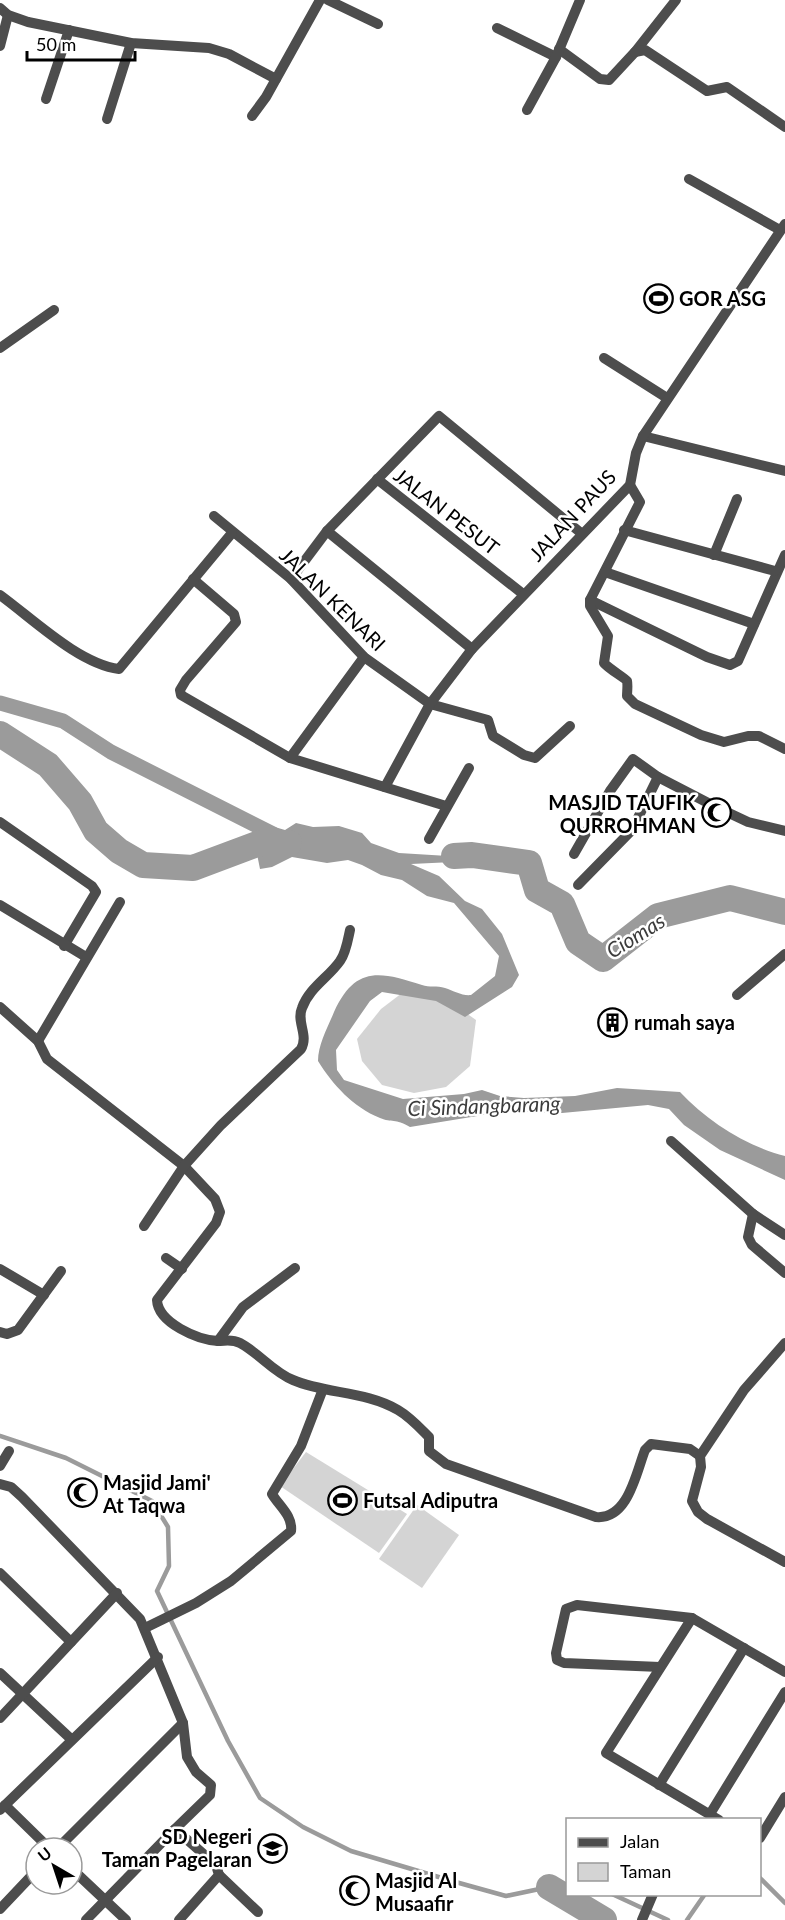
<svg xmlns="http://www.w3.org/2000/svg" width="785" height="1920" viewBox="0 0 785 1920" font-family="Lato,sans-serif">
<style>
.green{fill:#d4d4d4}
.water{fill:#9b9b9b}
.lines{fill:none;stroke-linecap:round;stroke-linejoin:round}
.stream{stroke:#9b9b9b;stroke-width:4.5}
.canal{stroke:#9b9b9b;stroke-width:15}
.river{stroke:#9b9b9b;stroke-width:26}
.minor{stroke:#4d4d4d;stroke-width:10}
.labels{text-anchor:middle;dominant-baseline:central;stroke-width:5;stroke-linejoin:round;paint-order:stroke}
.poi-label{font-size:20px;font-weight:bold;fill:#000;stroke:#fff;text-anchor:start}
.street-label{font-size:20px;fill:#000;stroke:#fff}
.water-label{font-size:21px;font-style:italic;fill:#3c3c3c;stroke:#fff}
</style>
<rect width="100%" height="100%" fill="#fff"/>
<!-- green -->
<g class="green">
<path d="M402 993 442 996 476 1020 470 1066 446 1087 414 1093 382 1085 362 1061 357 1039 381 1009Z"/>
<path d="M306 1452 407 1514 379 1553 280 1486Z"/>
<path d="M417 1505 459 1535 422 1588 379 1559Z"/>
</g>
<!-- water -->
<path class="water" d="M261 823 285 830 296 823 313 827 339 826 362 833 371 843 399 853 448 856 466 850 500 859 495 864 474 861 411 864 439 876 465 901 482 909 502 934 519 975 512 987 465 1017 436 1001 382 992 370 1001 336 1050 337 1070 344 1080 403 1099 464 1094 482 1090 500 1096 524 1098 575 1096 617 1088 680 1092C707 1121 746 1146 785 1156V1180L720 1150 684 1125 669 1109 648 1105 562 1113 508 1111 410 1127C395 1118 392 1123 380 1118 353 1107 333 1085 318 1061 318 1044 328 1027 334 1012 355 966 379 971 422 985 429 988 437 985 445 988 454 991 462 996 471 995L495 976 499 956 454 903 427 896 402 880 381 875 362 865 348 860 327 863 292 857 272 867 260 869 252 829Z"/>
<g class="lines">
<!-- stream -->
<g class="stream">
<path d="M0 1436 66 1458 152 1501 168 1527 169 1566 157 1591 228 1741 260 1798 303 1827 351 1851 452 1881 506 1896 549 1887 568 1886"/>
<path d="M760 1878 785 1903"/>
<path d="M612 1894 668 1920"/>
<path d="M687 1920 705 1894"/>
</g>
<!-- canal -->
<path class="canal" d="M0 703 63 721 111 752 273 834"/>
<!-- river -->
<g class="river">
<path d="M0 734 48 765 80 802 96 831 119 851 143 865 193 868 260 843H289"/>
<path d="M454 856 472 855 529 863 537 890 562 904 578 942 603 959 658 916 730 898 785 912"/>
<path d="M549 1887 604 1920"/>
</g>
<!-- minor -->
<g class="minor">
<path d="M328 0 378 24"/>
<path d="M0 8 8 15 28 22 131 43 209 48 229 54 276 79"/>
<path d="M497 28 556 57"/>
<path d="M0 46 8 15"/>
<path d="M559 49 600 79 609 80 635 52 676 0"/>
<path d="M635 52 645 50 707 91 727 87 785 127"/>
<path d="M46 99 69 30"/>
<path d="M527 110 556 57 580 0"/>
<path d="M252 116 266 97 320 0"/>
<path d="M107 119 131 43"/>
<path d="M689 179 780 230"/>
<path d="M0 348 54 310"/>
<path d="M604 358 667 398"/>
<path d="M643 436 785 471"/>
<path d="M377 479 523 594"/>
<path d="M630 485 640 502 590 600 707 657 730 665 738 661 785 555"/>
<path d="M214 516 291 579 364 657 430 704 488 720 493 736 524 755 535 758 570 726"/>
<path d="M624 530 775 571"/>
<path d="M327 531 472 649"/>
<path d="M714 555 737 499"/>
<path d="M605 572 754 624"/>
<path d="M193 579 234 614 236 622 186 680 180 690 181 695 290 758 446 806"/>
<path d="M291 579 327 531 439 416 581 533"/>
<path d="M0 595C33 619 79 664 119 669L232 533"/>
<path d="M590 600V606L608 636 604 663C609 669 625 678 627 681 628 685 627 692 627 696L635 704 701 735 724 742 748 736H759L785 749"/>
<path d="M290 758 364 657"/>
<path d="M385 787 430 704 472 649 630 485 636 453 643 436 785 224"/>
<path d="M0 822 92 886 96 892 64 946"/>
<path d="M429 839 469 768"/>
<path d="M574 854 610 791 633 759 658 777 714 806 748 822 785 831"/>
<path d="M578 885 632 830 658 777"/>
<path d="M0 905 86 957"/>
<path d="M737 995 785 954"/>
<path d="M0 1007 38 1041 47 1059 184 1166 215 1199 220 1212 216 1223 157 1300C158 1323 198 1340 218 1341 226 1341 232 1339 240 1343 259 1353 273 1372 293 1380 326 1394 366 1391 398 1410 410 1417 419 1427 429 1437V1451L446 1464 596 1517C628 1520 636 1473 645 1450L651 1444 690 1449 700 1456"/>
<path d="M38 1041 120 902"/>
<path d="M671 1141 753 1214 785 1235"/>
<path d="M753 1214 748 1237 752 1245 785 1273"/>
<path d="M144 1226 184 1166 221 1125 301 1049C309 1035 296 1022 302 1008 309 988 329 977 340 961 346 953 348 939 350 930"/>
<path d="M166 1258 182 1269"/>
<path d="M0 1269 44 1295"/>
<path d="M0 1332 7 1334 18 1330 61 1271"/>
<path d="M218 1341 243 1307 295 1268"/>
<path d="M785 1343 744 1390 700 1456 701 1467 692 1501 698 1512 707 1519 785 1562"/>
<path d="M0 1466 9 1451"/>
<path d="M0 1484 11 1487 22 1497 140 1619 183 1723 187 1757 196 1772 211 1785 210 1795 175 1829 216 1865 219 1875 179 1920"/>
<path d="M0 1573 71 1642"/>
<path d="M692 1618 606 1753 719 1820"/>
<path d="M145 1628 196 1603 231 1581 291 1531C293 1516 279 1506 272 1494L301 1446 323 1389"/>
<path d="M660 1667 564 1663 557 1660 556 1653 566 1609 577 1605 692 1618 785 1672"/>
<path d="M0 1673 71 1739"/>
<path d="M0 1718 117 1593"/>
<path d="M659 1785 744 1648"/>
<path d="M5 1805 49 1848"/>
<path d="M0 1810 158 1657"/>
<path d="M710 1814 785 1692"/>
<path d="M760 1838 785 1797"/>
<path d="M58 1848 183 1723"/>
<path d="M72 1869 126 1920"/>
<path d="M219 1875 258 1912"/>
<path d="M0 1909 36 1871"/>
<path d="M86 1920 175 1829"/>
<path d="M642 1920 653 1894"/>
</g>
</g>
<!-- icons -->
<defs>
<symbol id="stadium-ring" viewBox="-11 -11 22 22"><circle r="9.5" fill="#fff" stroke="#000" stroke-width="1.5"/><path d="M0-5a6.5 5 0 1 0 0 10a6.5 5 0 1 0 0-10ZM-3.5-1.8h7v3.6h-7Z" fill="#000"/></symbol>
<symbol id="mosque-ring" viewBox="-11 -11 22 22"><circle r="9.5" fill="#fff" stroke="#000" stroke-width="1.5"/><path d="M3.5-4.9A6 6 0 1 0 3.5 4.9A5 5 0 1 1 3.5-4.9Z" fill="#000"/></symbol>
<symbol id="building-ring" viewBox="-11 -11 22 22"><circle r="9.5" fill="#fff" stroke="#000" stroke-width="1.5"/><path d="M-4-6H4V6H1V3H-1V6H-4ZM-2.5-4.3h1.7v1.8h-1.7ZM.8-4.3h1.7v1.8H.8ZM-2.5-1h1.7V.8h-1.7ZM.8-1h1.7V.8H.8Z" fill="#000"/></symbol>
<symbol id="school-ring" viewBox="-11 -11 22 22"><circle r="9.5" fill="#fff" stroke="#000" stroke-width="1.5"/><path d="M0-5L7-2L0 1L-7-2ZM-4 1L0 2.5L4 1V4Q0 6-4 4Z" fill="#000"/></symbol>
</defs>
<g fill-rule="evenodd">
<use href="#stadium-ring" x="642" y="282" width="33" height="33"/>
<use href="#mosque-ring" x="700" y="796" width="33" height="33"/>
<use href="#building-ring" x="596" y="1006" width="33" height="33"/>
<use href="#mosque-ring" x="66" y="1476" width="33" height="33"/>
<use href="#stadium-ring" x="326" y="1484" width="33" height="33"/>
<use href="#school-ring" x="256" y="1832" width="33" height="33"/>
<use href="#mosque-ring" x="338" y="1874" width="33" height="33"/>
</g>
<g class="labels">
<!-- poi labels -->
<g class="poi-label">
<text x="679" y="298">GOR ASG</text>
<text x="696" y="802" text-anchor="end">MASJID TAUFIK<tspan x="696" dy="23">QURROHMAN</tspan></text>
<text x="634" y="1022">rumah saya</text>
<text x="103" y="1482">Masjid Jami'<tspan x="103" dy="23">At Taqwa</tspan></text>
<text x="363" y="1500">Futsal Adiputra</text>
<text x="252" y="1836" text-anchor="end">SD Negeri<tspan x="252" dy="23">Taman Pagelaran</tspan></text>
<text x="375" y="1880">Masjid Al<tspan x="375" dy="23">Musaafir</tspan></text>
</g>
<!-- street labels -->
<g class="street-label">
<text transform="translate(447 511) rotate(38)">JALAN PESUT</text>
<text transform="translate(572 515) rotate(-47)">JALAN PAUS</text>
<text transform="translate(333 599) rotate(44)">JALAN KENARI</text>
</g>
<!-- water labels -->
<g class="water-label">
<text transform="translate(635 935) rotate(-32)">Ciomas</text>
<text transform="translate(484 1105) rotate(-2)">Ci Sindangbarang</text>
</g>
</g>
<!-- legend -->
<rect x="566" y="1818" width="195" height="78" fill="#ffffff" stroke="#999999" stroke-width="1.5"/>
<rect x="578" y="1838" width="30" height="9" fill="#4d4d4d" stroke="#999999" stroke-width="1.5"/>
<text x="620" y="1848" font-size="18" fill="#000000">Jalan</text>
<rect x="578" y="1863" width="30" height="18" fill="#d4d4d4" stroke="#999999" stroke-width="1.5"/>
<text x="620" y="1878" font-size="18" fill="#000000">Taman</text>
<!-- north arrow -->
<g transform="translate(54 1866) rotate(321)"><circle r="28" fill="#ffffff" stroke="#999999" stroke-width="1.5"/>
<path d="M0-4.5L10 22L0 15L-10 22Z" fill="#000000"/>
<text y="-9" font-size="16" font-weight="bold" text-anchor="middle" fill="#000000">U</text>
</g>
<!-- scale -->
<path d="M27 51v9h108v-9" fill="none" stroke="#000000" stroke-width="3"/>
<text x="36" y="51" font-size="18" fill="#000000" stroke="#ffffff" stroke-width="4.5" paint-order="stroke">50 m</text>
</svg>
